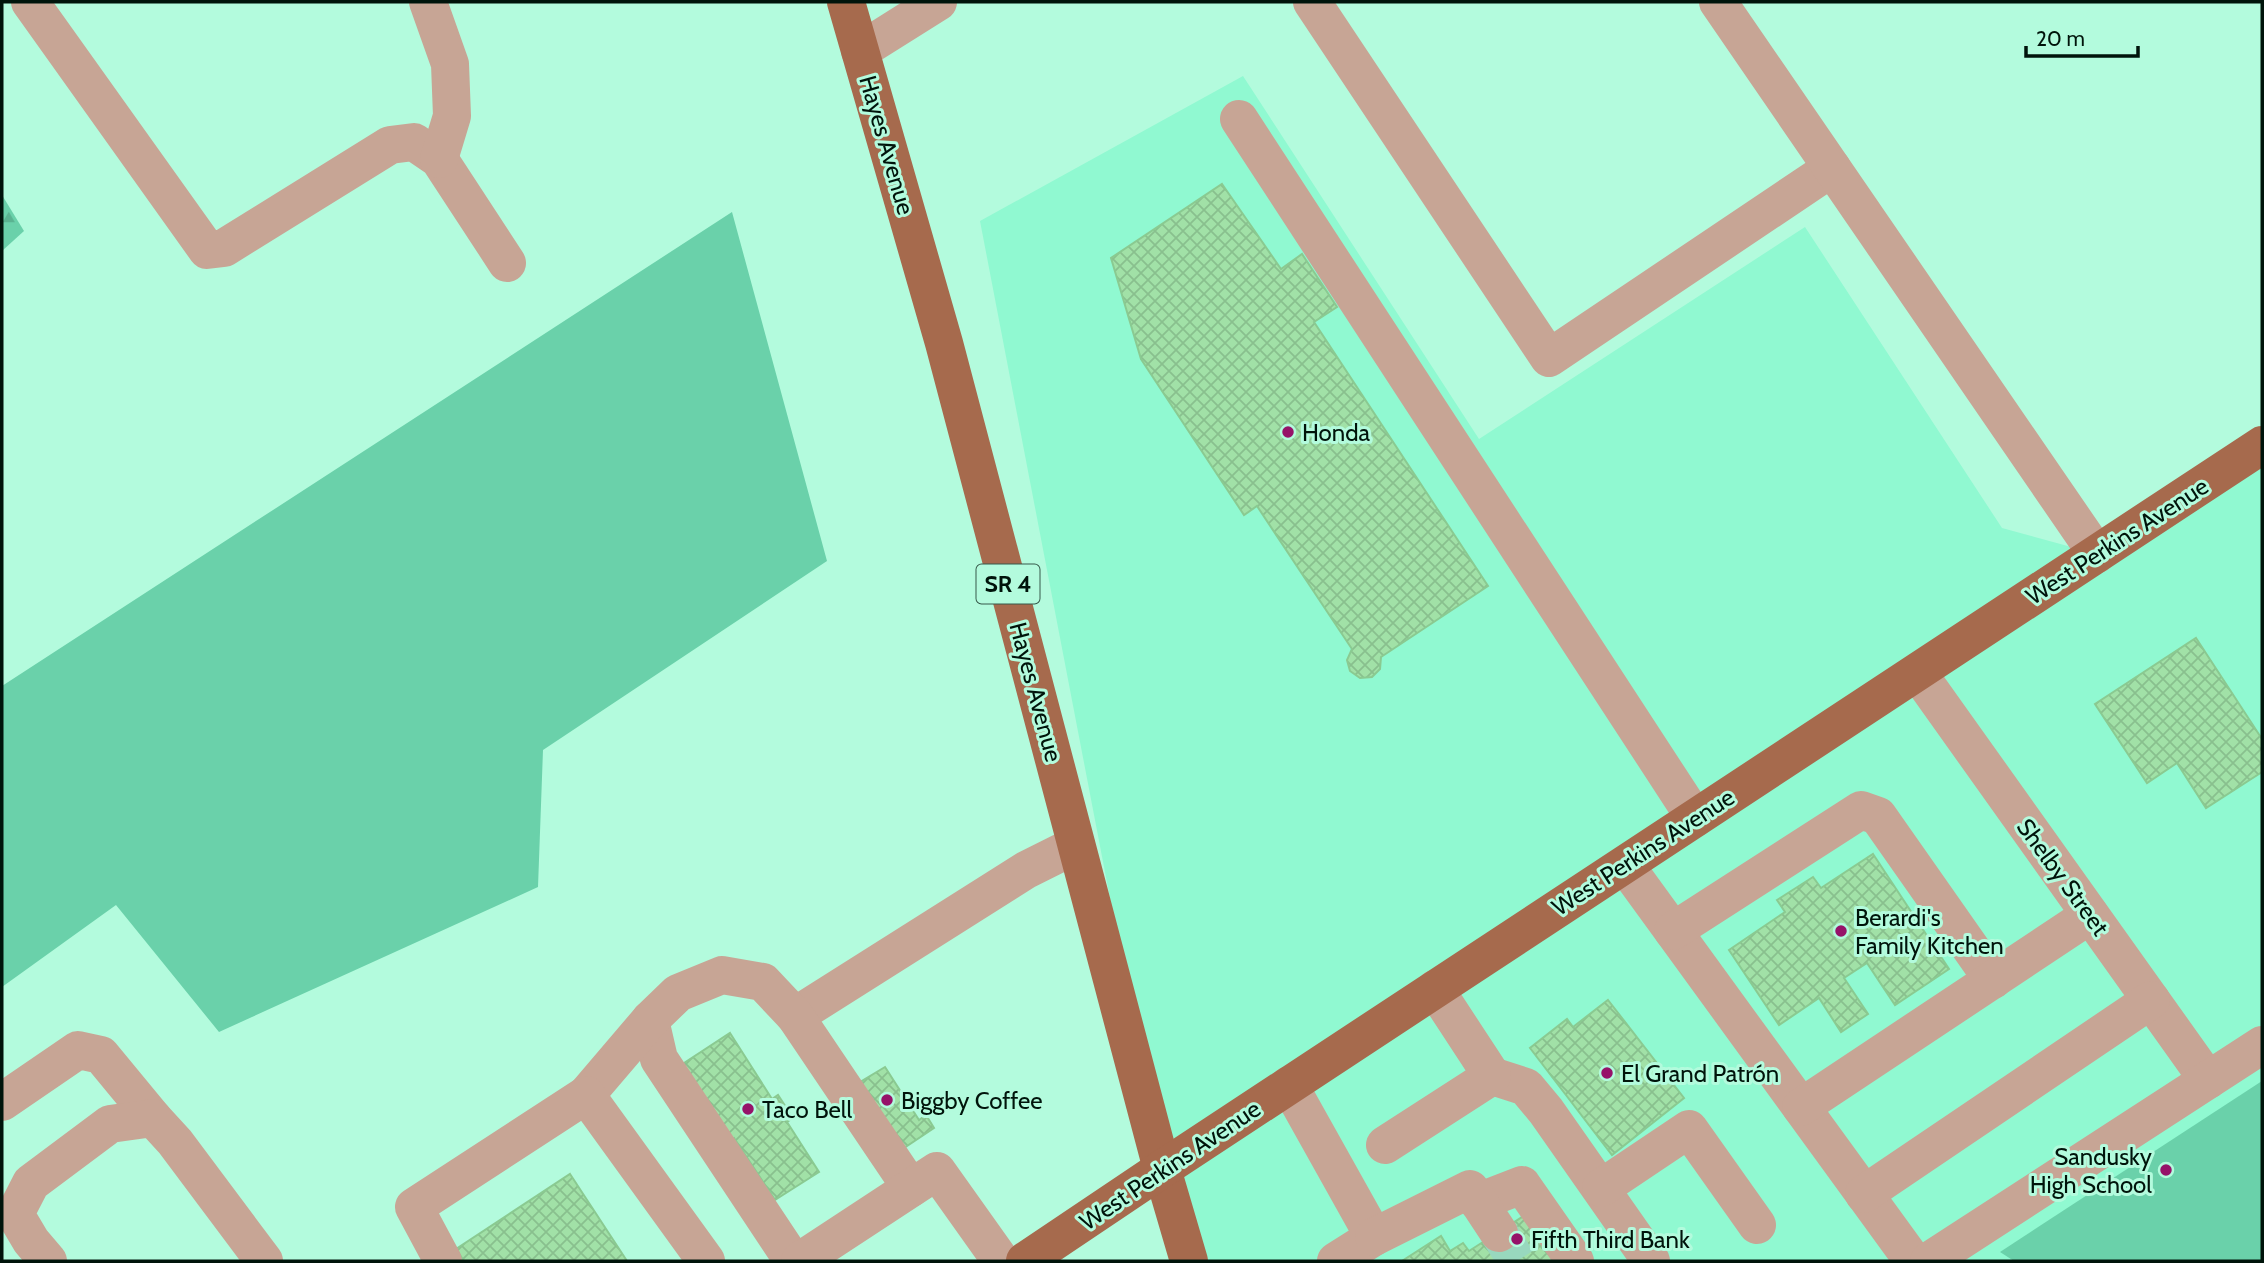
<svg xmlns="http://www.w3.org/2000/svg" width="2264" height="1263" viewBox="0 0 2264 1263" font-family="Cabin,sans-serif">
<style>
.built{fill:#90f9d1}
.grass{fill:#6ad1aa}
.forest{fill:url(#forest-firs)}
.building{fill:url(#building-cross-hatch);stroke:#8aca91;stroke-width:2}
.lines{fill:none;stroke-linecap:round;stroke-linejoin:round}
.minor-tunnel{stroke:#98d8be;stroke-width:38;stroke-dasharray:38 19;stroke-linecap:butt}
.minor{stroke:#c7a595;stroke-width:38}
.major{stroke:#a66a4d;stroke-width:38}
.poi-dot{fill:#961369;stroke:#b3fbdd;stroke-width:2.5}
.labels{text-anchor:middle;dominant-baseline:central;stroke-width:6;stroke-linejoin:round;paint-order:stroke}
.shield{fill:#b3fbdd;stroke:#36594a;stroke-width:2}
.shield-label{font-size:23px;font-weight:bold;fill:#00140b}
.street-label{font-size:24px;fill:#00140b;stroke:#b3fbdd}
.poi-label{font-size:24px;fill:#00140b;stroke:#b3fbdd;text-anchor:start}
</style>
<defs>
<pattern id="forest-firs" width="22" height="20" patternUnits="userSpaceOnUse" patternTransform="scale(1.75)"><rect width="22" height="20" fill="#6ad1aa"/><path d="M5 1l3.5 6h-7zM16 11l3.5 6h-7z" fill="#5ab391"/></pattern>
<pattern id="building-cross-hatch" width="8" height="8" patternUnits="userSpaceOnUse" patternTransform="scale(1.75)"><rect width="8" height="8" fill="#a1e1a7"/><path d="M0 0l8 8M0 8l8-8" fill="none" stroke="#89c08e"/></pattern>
</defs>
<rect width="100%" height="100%" fill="#b3fbdd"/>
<!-- built -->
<path class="built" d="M1243 76 1479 439 1805 227 2002 528 2097 554 2262 445V1261H1189L1162 1169 980 221Z"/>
<!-- grass -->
<g class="grass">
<path d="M732 212 827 561 543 750 538 887 219 1032 116 905 2 987V686Z"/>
<path d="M2262 1081V1261H2014L2000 1252Z"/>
</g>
<!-- forest -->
<path class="forest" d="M2 195 24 231 2 251Z"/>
<!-- building -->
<g class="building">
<path d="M1222 184 1281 269 1302 254 1337 307 1314 322 1488 586 1381 657 1380 669 1372 677 1360 678 1350 671 1347 660 1352 649 1257 506 1244 515 1141 359 1111 258Z"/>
<path d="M2196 638 2262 739V772L2206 808 2177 763 2147 783 2095 704Z"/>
<path d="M1873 854 1949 969 1895 1005 1867 963 1844 978 1868 1014 1841 1032 1819 998 1779 1025 1729 950 1785 912 1777 900 1813 877 1821 888Z"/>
<path d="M1608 1000 1684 1098 1612 1155 1530 1048 1567 1019 1573 1027Z"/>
<path d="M730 1033 772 1099 778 1095 793 1118 787 1122 819 1172 775 1200 734 1138 729 1140 681 1065Z"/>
<path d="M885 1067 919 1120 926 1115 934 1128 892 1156 857 1084Z"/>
<path d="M570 1174 627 1261H464L456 1249Z"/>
<path d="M1530 1212 1559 1261H1402L1441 1236 1450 1251 1463 1243 1469 1251Z"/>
</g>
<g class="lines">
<!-- minor-tunnel -->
<path class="minor-tunnel" d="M1499 1233 1517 1261"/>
<!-- minor -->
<g class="minor">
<path d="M30 2 207 250 224 248 390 145 414 142 439 159 507 263"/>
<path d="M428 2 450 64 452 116 439 159"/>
<path d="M1312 2 1549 358 1832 168"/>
<path d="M1718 2 2097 554"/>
<path d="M860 51 938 2"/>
<path d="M1239 119 1695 818"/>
<path d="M1918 673 2208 1080"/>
<path d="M1625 865 1913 1261"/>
<path d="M1673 931 1861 810 1878 816 1993 980"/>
<path d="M795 1016 1026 870 1076 845"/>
<path d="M650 1020 659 1059 793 1261"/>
<path d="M1492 1076 1526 1087 1546 1111 1651 1261"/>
<path d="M1289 1085 1374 1237 1336 1261"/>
<path d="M586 1095 650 1020 678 993 722 975 763 982 795 1016 911 1188"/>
<path d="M2 1102 78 1050 101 1055 153 1118"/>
<path d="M1801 1107 2090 915"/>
<path d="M1385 1145 1492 1076 1435 989"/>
<path d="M1601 1188 1689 1129 1757 1225"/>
<path d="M1864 1194 2151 1000"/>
<path d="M1478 1202 1522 1185 1575 1261"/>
<path d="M1374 1237 1470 1189 1499 1233"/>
<path d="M48 1261 31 1241 15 1214 31 1183 110 1124 153 1118 175 1142 264 1261"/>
<path d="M443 1261 414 1207 586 1095 706 1261"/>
<path d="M800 1261 937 1171 1001 1261"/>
<path d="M1929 1261 2262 1045"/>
</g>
<!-- major -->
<g class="major">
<path d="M846 2 944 343 1162 1169 1189 1261"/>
<path d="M1025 1261 1162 1169 2262 445"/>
</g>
</g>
<!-- markers -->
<g class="poi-dot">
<circle cx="1288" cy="432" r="7"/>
<circle cx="1841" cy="931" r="7"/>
<circle cx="1607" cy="1073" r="7"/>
<circle cx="887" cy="1100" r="7"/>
<circle cx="748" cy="1109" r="7"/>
<circle cx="2166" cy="1170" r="7"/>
<circle cx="1517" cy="1239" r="7"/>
</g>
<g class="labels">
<!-- shield labels -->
<rect class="shield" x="976.5" y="564.5" width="63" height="39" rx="5"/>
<g class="shield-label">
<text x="1008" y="584">SR 4</text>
</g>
<!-- street labels -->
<g class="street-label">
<text transform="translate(887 145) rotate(74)">Hayes Avenue</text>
<text transform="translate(2117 541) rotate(-33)">West Perkins Avenue</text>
<text transform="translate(1036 692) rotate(75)">Hayes Avenue</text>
<text transform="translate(1643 852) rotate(-33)">West Perkins Avenue</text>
<text transform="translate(2063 877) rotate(54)">Shelby Street</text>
<text transform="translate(1170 1165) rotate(-34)">West Perkins Avenue</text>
</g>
<!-- poi labels -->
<g class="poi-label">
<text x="1302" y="432">Honda</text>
<text x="1855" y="917">Berardi's<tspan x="1855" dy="28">Family Kitchen</tspan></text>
<text x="1621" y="1073">El Grand Patrón</text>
<text x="901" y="1100">Biggby Coffee</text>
<text x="762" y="1109">Taco Bell</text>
<text x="2152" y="1156" text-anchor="end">Sandusky<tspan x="2152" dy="28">High School</tspan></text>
<text x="1531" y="1239">Fifth Third Bank</text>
</g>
</g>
<!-- border -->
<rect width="2264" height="1263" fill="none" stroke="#00140b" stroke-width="7"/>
<!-- scale -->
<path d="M2026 46v10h112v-10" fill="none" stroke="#00140b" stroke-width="3.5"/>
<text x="2036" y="46" font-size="21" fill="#00140b" stroke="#b3fbdd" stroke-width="5" paint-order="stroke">20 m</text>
</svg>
